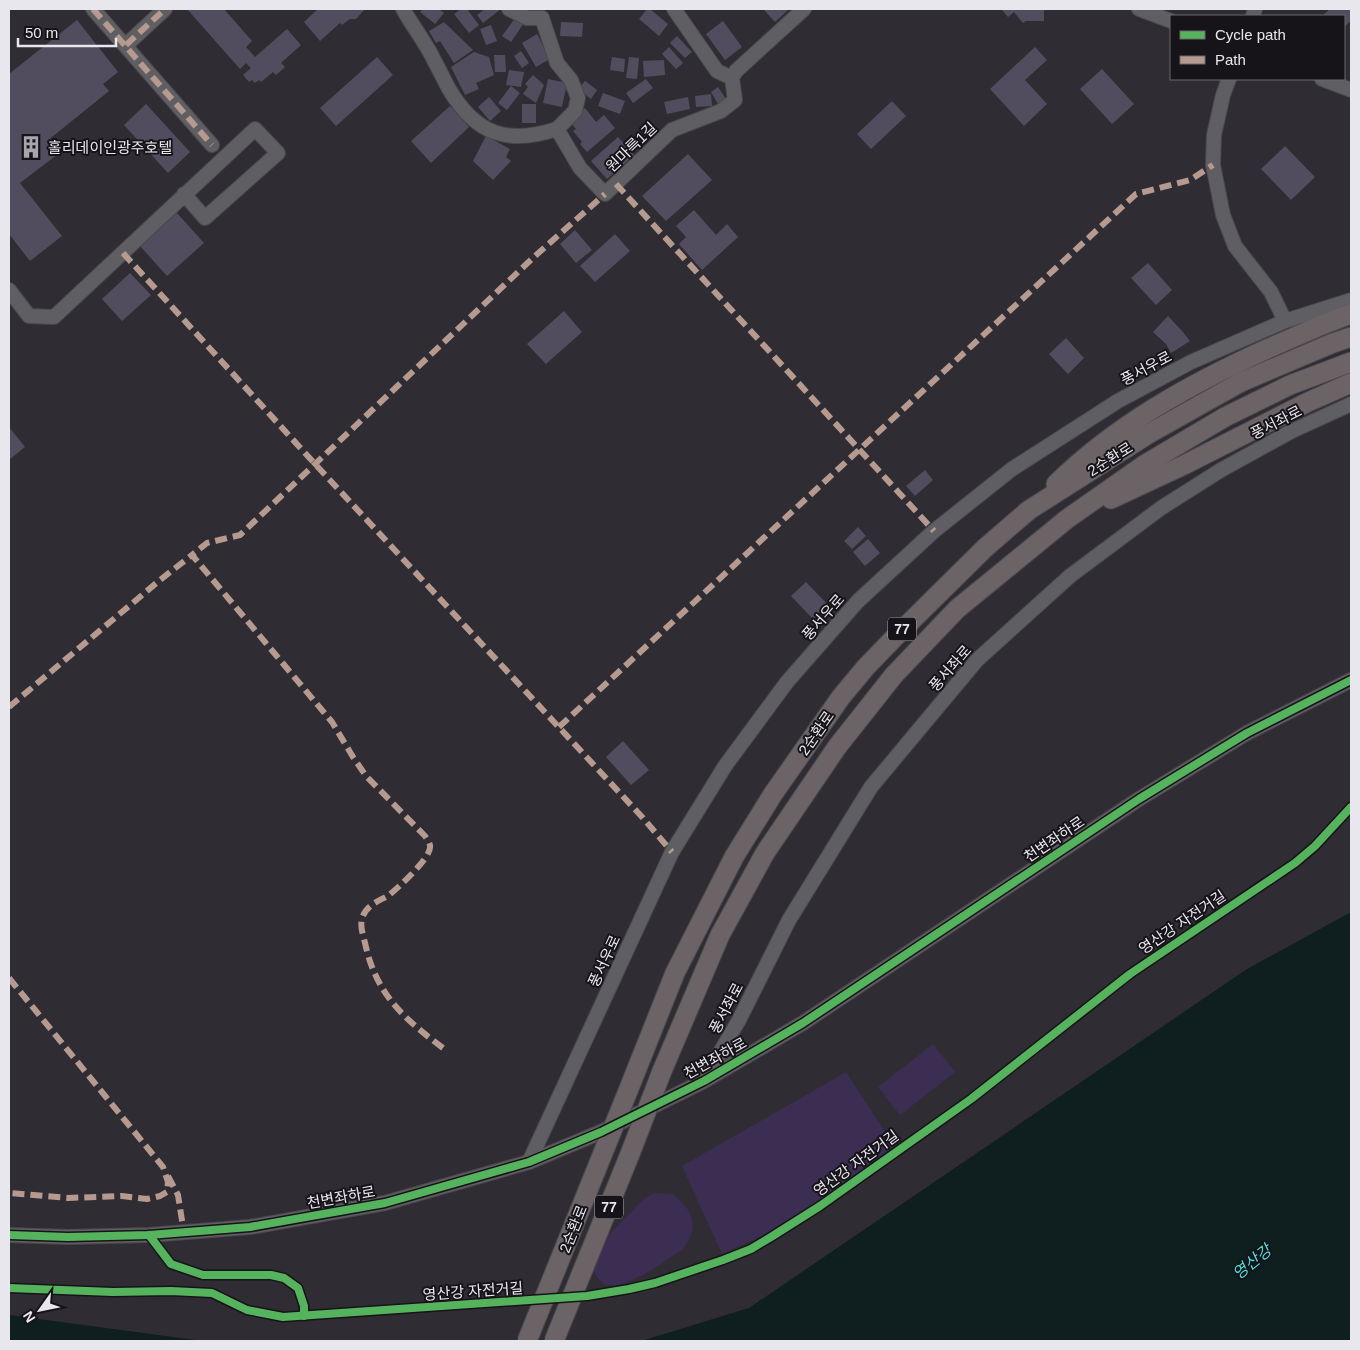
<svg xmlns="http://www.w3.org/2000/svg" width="1360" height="1350" viewBox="0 0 1360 1350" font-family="Arial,'Noto Sans KR',sans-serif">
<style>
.green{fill:#3c2e53}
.water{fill:#0f1f20}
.building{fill:#514d5e}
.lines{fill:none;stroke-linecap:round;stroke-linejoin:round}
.minor-casing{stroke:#4a484d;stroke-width:16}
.highway-casing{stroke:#4a484d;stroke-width:21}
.minor{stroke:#5f5e62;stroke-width:14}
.highway{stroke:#6b6366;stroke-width:19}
.highway-bridge-casing{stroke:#4a484d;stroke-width:21;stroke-linecap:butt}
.highway-bridge{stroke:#6b6366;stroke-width:19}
.quiet{stroke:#b69a8f;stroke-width:6;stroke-dasharray:12 6;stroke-linecap:butt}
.cycleway-casing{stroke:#161419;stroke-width:11}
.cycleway{stroke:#56b35d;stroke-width:8}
.labels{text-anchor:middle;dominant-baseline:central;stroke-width:4;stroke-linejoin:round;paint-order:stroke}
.shield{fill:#161419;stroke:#aaa8ae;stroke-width:1}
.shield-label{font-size:14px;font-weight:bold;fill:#e9e7ee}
.poi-label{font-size:15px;fill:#e9e7ee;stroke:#161419;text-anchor:start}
.street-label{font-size:15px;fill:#e9e7ee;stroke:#161419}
.water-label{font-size:16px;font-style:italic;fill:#4fddde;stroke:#161419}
</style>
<rect width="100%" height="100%" fill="#2f2d33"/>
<!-- green -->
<g class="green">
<path d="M933 1044 955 1072 900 1115 878 1087Z"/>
<path d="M846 1072 895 1147 818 1202 768 1233 722 1254 682 1166Z"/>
<path d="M655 1193 673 1194C693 1210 700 1227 683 1249 668 1259 618 1296 603 1283 598 1279 594 1272 591 1267L594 1250 645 1198Z"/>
</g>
<!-- water -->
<g class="water">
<path d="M1351 912V1341H641L749 1308 1247 969Z"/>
<path d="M9 1315 203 1341H9Z"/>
</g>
<!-- building -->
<g class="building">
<path d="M187 9H224L252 41 246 47 255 57 287 29 301 45 281 63 285 67 276 75 273 72 261 82 259 80 255 83 252 80 249 82 243 75 251 68 246 63 240 69Z"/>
<path d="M318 9H365L356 19H350L342 25 340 23 320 41 304 22Z"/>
<path d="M423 9H439L444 13 435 24 420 12Z"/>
<path d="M461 9H467L479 25 469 33 454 14Z"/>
<path d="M485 9H501L483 23 477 15Z"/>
<path d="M524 9H539L530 16Z"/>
<path d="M647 9H650L668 24 659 36 639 19Z"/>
<path d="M763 9H789L775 22Z"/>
<path d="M1001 9H1044V21H1026L1023 23 1014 12 1008 17Z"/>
<path d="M1330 9H1351V21L1344 27V16H1322Z"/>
<path d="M516 17 524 23 511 42 502 36Z"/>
<path d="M77 20 118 72 103 84 109 91 47 141 58 154 20 183 62 236 30 261 9 234V74Z"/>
<path d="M723 21 742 47 725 60 706 34Z"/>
<path d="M444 22 473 50 454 63 440 41 436 43 429 31Z"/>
<path d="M561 22 583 23 582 37 560 36Z"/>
<path d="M491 25 497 41 486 45 480 29Z"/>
<path d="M537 34 550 59 536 67 522 43Z"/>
<path d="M677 36 692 52 685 58 670 43Z"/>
<path d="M669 47 683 63 676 69 662 54Z"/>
<path d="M1035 47 1047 60 1025 80 1047 104 1024 126 990 89Z"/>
<path d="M521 51 529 63 522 68 514 56Z"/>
<path d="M474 52 489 57 494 75 476 83 479 89 465 95 451 67Z"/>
<path d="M494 55H505L506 72H495Z"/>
<path d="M377 57 393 75 336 126 320 108Z"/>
<path d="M612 57 625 59 624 72 610 70Z"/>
<path d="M629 57 639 58 637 79 626 78Z"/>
<path d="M664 60 665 75 644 77 643 61Z"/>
<path d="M1102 69 1134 104 1112 124 1080 89Z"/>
<path d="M509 70 524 72 521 87 506 85Z"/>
<path d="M533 75 544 85 536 103 523 94 528 87 525 84Z"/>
<path d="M548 79 567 83 562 107 543 103Z"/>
<path d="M646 79 653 88 633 103 626 93Z"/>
<path d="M585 81 597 90 591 99 578 89Z"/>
<path d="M511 86 520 93 507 110 498 103Z"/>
<path d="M718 87 726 99 718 104 711 92Z"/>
<path d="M603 93 625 101 620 114 598 106Z"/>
<path d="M711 94 712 106 696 107 695 96Z"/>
<path d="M489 97 501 111 490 121 478 107Z"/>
<path d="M688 97 690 109 667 114 664 102Z"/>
<path d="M892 101 906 116 871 149 857 134Z"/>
<path d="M146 104 190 152 168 173 124 125Z"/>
<rect x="522" y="104" width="14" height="19"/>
<path d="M450 106 469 127 431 163 411 141Z"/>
<path d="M585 108 596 122 604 115 615 128 587 152 580 144 582 142 573 131 576 129 569 121Z"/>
<path d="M486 136 510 149 506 157 511 161 493 180 473 161Z"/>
<path d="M618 137 634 155 607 179 591 161Z"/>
<path d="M1285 146 1315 177 1291 200 1261 169Z"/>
<path d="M688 154 712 180 666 221 642 196Z"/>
<path d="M694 210 716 235 727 224 738 237 702 270 679 244 686 237 676 226Z"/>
<path d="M177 213 204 243 167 276 140 246Z"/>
<path d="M575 230 592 250 576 263 560 244Z"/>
<path d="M615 234 630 251 595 282 580 266Z"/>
<path d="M1148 263 1172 290 1156 305 1131 278Z"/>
<path d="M130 273 151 295 122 321 102 299Z"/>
<path d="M564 311 582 332 546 364 527 344Z"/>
<path d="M1168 316 1182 331 1190 341 1171 353 1166 344 1153 332Z"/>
<path d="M1066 338 1084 358 1068 374 1049 354Z"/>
<path d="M9 427 25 447 9 460Z"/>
<path d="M925 470 933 480 915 496 906 486Z"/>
<path d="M858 527 866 536 852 549 844 541Z"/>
<path d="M868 539 880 553 865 566 853 552Z"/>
<path d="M806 582 828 605 813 619 791 596Z"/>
<path d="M623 741 649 770 631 785 606 757Z"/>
</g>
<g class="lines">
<defs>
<g id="minor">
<path d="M93 9 212 145"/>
<path d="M403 9C413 27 426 43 435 62 440 71 444 80 449 89 476 135 508 145 557 129L580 168 605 194 672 130 721 111 735 100 732 78 736 71 804 9"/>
<path d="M509 9 527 18H542"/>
<path d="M674 9 717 71 732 78"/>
<path d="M1139 9 1171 21"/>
<path d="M1253 16 1255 9"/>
<path d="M542 18 557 63 571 80 578 98 575 111 557 129"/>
<path d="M126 45 165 9"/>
<path d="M1229 79 1223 95 1214 135 1213 165 1223 215 1235 246 1271 292 1285 321"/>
<path d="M1322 79 1351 90"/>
<path d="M9 290 29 316 54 317 255 129 278 153 205 218 184 194"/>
<path d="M704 1080 739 1020 789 920 871 787 977 660 1070 576 1161 508 1221 470 1290 432 1351 404"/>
<path d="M529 1162 672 852 725 766 787 682 858 601 934 531 1012 469 1118 401 1191 362 1285 321 1351 300"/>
<path d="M9 1235 68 1237 149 1235 250 1227 385 1203 529 1162 601 1132 704 1081 803 1023 1139 799 1247 733 1351 680"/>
</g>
<g id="highway">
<path d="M1056 484C1116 425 1190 384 1267 349 1295 337 1322 324 1351 314"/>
<path d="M1111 499 1184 465 1308 402 1351 383"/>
<path d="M662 1071 720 935 765 853 837 747 894 675 957 609 1067 519 1144 465 1225 417 1290 385 1351 362"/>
<path d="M628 1091 675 973 734 857 773 794 841 697 866 667 897 635 985 548 1029 510 1150 433 1241 382 1333 343 1351 337"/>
</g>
</defs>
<!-- minor casing -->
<use href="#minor" class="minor-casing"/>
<!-- highway casing -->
<use href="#highway" class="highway-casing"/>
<!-- minor -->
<use href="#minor" class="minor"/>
<!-- highway -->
<use href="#highway" class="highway"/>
<defs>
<g id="highway-bridge">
<path d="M527 1341 628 1091"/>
<path d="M554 1341 630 1154 662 1071"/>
</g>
</defs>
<!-- highway-bridge casing -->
<use href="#highway-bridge" class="highway-bridge-casing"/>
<!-- highway-bridge -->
<use href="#highway-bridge" class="highway-bridge"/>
<!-- quiet -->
<g class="quiet">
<path d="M93 9 212 145"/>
<path d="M126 45 165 9"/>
<path d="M616 184 934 531"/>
<path d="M123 253 315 464 643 818 672 852"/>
<path d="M9 707 160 580 192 555"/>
<path d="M559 727 1136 194 1190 180 1213 165"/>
<path d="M9 978 163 1167 168 1182 167 1192 160 1196 147 1199 122 1196 68 1198 9 1193"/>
<path d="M443 1048C403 1018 376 994 365 943 363 934 359 925 363 916 367 905 379 901 389 895 398 888 432 857 430 846 430 843 427 839 425 836L366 776 353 757 332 722 192 555 207 543 240 535 535 256 605 194"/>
<path d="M168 1176 178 1195 184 1233"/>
</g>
<defs>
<g id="cycleway">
<path d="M9 1235 68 1237 149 1235 250 1227 385 1203 529 1162 601 1132 704 1081 803 1023 1139 799 1247 733 1351 680"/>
<path d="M149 1235 171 1264 203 1275H271L284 1278 298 1288 304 1306V1316"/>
<path d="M9 1288 113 1292 171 1291 212 1293 247 1310 283 1317 587 1296 629 1289 655 1283 723 1260 751 1249 771 1237 820 1206 971 1099 1130 974 1295 863 1315 846 1351 807"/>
</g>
</defs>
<!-- cycleway casing -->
<use href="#cycleway" class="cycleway-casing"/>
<!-- cycleway -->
<use href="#cycleway" class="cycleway"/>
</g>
<!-- icons -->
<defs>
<symbol id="building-bare" viewBox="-9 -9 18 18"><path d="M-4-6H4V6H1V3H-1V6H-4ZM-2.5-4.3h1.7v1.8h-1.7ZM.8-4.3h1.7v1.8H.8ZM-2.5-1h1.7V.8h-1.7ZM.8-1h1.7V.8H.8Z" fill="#a8a6ad" stroke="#161419" stroke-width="2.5" paint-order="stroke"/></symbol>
</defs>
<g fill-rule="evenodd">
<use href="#building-bare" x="15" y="131" width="32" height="32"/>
</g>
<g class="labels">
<!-- shield labels -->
<g class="shield">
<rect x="888" y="617.5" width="28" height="23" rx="4"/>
<rect x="595" y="1195.5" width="28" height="23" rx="4"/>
</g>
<g class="shield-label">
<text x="902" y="629">77</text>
<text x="609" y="1207">77</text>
</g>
<!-- poi labels -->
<g class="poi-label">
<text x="48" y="147">홀리데이인광주호텔</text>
</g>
<!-- street labels -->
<g class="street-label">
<text transform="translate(631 147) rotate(-44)">원마륵1길</text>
<text transform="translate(1146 368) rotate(-28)">풍서우로</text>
<text transform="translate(1276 422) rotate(-27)">풍서좌로</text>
<text transform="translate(1110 459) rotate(-32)">2순환로</text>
<text transform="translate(823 617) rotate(-49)">풍서우로</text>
<text transform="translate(950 668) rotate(-49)">풍서좌로</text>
<text transform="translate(816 733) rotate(-55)">2순환로</text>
<text transform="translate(1054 839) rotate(-34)">천변좌하로</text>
<text transform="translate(1182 922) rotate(-34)">영산강 자전거길</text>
<text transform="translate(604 961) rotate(-65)">풍서우로</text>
<text transform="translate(726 1008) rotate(-62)">풍서좌로</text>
<text transform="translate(715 1058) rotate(-29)">천변좌하로</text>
<text transform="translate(856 1163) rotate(-36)">영산강 자전거길</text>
<text transform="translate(341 1197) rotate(-10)">천변좌하로</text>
<text transform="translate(573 1229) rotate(-68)">2순환로</text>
<text transform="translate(473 1291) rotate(-4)">영산강 자전거길</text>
</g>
<!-- water labels -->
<g class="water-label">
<text transform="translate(1252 1262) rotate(-39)">영산강</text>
</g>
</g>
<!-- border -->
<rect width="1360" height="1350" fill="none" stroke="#e9e7ee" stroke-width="20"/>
<!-- legend -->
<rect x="1170" y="15" width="175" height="65" fill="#161419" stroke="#6a686e"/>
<rect x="1180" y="31" width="25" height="8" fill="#56b35d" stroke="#6a686e"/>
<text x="1215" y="40" font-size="15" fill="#e9e7ee">Cycle path</text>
<rect x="1180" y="56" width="25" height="8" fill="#b69a8f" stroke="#6a686e"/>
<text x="1215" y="65" font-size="15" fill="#e9e7ee">Path</text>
<!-- north arrow -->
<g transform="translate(40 1310) rotate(237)" stroke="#161419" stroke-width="4" paint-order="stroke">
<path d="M0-4L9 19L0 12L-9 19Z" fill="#e9e7ee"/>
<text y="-8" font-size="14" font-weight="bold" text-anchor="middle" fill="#e9e7ee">N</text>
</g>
<!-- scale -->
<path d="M18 38v8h98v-8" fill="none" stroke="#e9e7ee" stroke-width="2.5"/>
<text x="25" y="38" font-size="15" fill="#e9e7ee" stroke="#161419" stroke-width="4" paint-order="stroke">50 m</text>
</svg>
